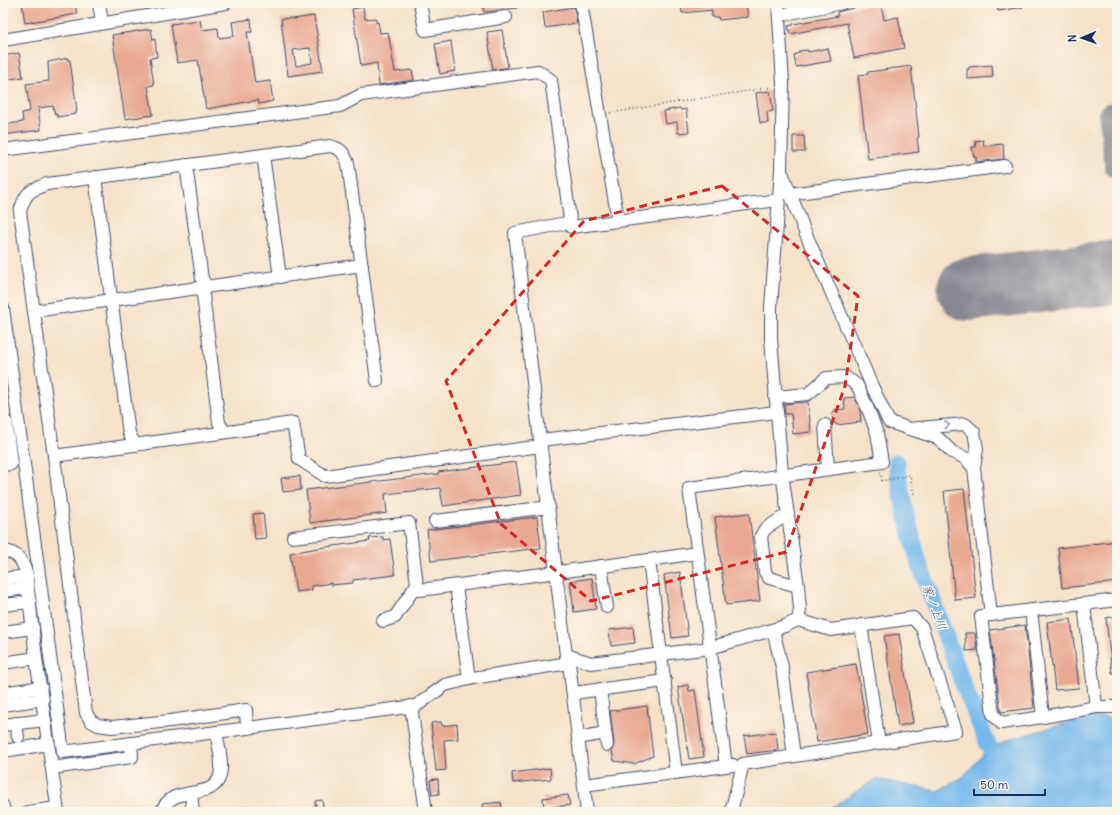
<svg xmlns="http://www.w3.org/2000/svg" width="1120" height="815" viewBox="0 0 1120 815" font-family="Delius,'Klee One',sans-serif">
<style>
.water{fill:#75b8eb;stroke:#4874a4}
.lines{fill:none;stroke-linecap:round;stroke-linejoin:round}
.river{stroke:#75b8eb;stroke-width:17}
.taxiway{stroke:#888893;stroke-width:25}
.runway{stroke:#888893;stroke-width:64}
.building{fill:#e9a892;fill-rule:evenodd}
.minor-casing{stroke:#3c4a6e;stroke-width:14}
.path{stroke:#3c4a6e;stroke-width:1.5;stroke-dasharray:1 3;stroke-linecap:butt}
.minor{stroke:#fff;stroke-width:12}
.oneway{stroke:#8d97ae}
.marked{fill:none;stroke:#d62828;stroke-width:3;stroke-dasharray:8 5;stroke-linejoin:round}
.labels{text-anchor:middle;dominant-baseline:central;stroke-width:3;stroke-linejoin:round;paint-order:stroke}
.water-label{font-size:12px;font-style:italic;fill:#365888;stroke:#fbf7ec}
</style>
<rect width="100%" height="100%" fill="#fbf7ec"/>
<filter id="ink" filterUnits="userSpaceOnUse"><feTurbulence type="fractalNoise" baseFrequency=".025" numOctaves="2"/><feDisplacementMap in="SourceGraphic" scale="8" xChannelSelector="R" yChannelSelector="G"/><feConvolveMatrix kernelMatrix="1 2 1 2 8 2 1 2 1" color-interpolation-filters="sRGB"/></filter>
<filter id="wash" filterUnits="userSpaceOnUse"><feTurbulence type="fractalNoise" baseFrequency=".012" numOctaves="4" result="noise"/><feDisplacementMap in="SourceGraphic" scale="16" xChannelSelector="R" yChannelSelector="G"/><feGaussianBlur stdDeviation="0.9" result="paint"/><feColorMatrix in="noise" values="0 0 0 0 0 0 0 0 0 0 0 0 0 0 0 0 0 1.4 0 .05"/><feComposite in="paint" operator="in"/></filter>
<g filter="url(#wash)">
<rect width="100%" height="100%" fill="#f5e2c8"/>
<!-- water -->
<path class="water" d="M1091 716 1117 719V812H825L876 779 937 791 963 777 988 749 1008 740Z"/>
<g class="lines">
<!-- river -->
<path class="river" d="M897 462V468L905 511 918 560 963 684 989 747"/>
<!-- taxiway -->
<path class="taxiway" d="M1111 115 1117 166"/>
<!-- runway -->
<path class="runway" d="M969 289 1117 272"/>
</g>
<g id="blocks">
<!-- building -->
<g class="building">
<path d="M22 3H75L77 14 25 23Z"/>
<path d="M482 3H517V8L484 12Z"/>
<path d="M681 3H746L748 17 719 20 718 17H712V10L682 13Z"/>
<path d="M870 3H881L884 20 898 17 904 48 854 58 847 23 790 34 788 26 793 25V24L838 16 837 12 870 4Z"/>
<path d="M997 3H1023V7L998 11Z"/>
<path d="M363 7 365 19 376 18V23L378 22 380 33 388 32 395 72 412 70 414 80 379 85 377 63 361 66 352 9Z"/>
<path d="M574 7 577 23 545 28 543 12Z"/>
<path d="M314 16 323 71 288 76 281 19 293 18V19ZM310 48 312 63 296 66 293 50Z"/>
<path d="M251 19 252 32H247L255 83 270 81 273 101 259 104 258 100 206 109 198 60 177 63 171 24 200 20 202 30 218 28 219 38 234 36 232 22Z"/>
<path d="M151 29 153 40 155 39 157 57 150 58 154 85 148 86 153 115 125 119 112 35Z"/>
<path d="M502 30 508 67 493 70 487 32Z"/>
<path d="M451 41 455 71 440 74 435 44Z"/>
<path d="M828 48 831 61 796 67 794 55 799 53V51L808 50V52Z"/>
<path d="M19 53 23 77 3 80V56Z"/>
<path d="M68 58V61L70 60 77 111H76V114L57 117V114L55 115 53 106 38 108 41 130 3 135V125L23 122 22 113 30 111 26 84 49 81 48 62Z"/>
<path d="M992 65 993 77 967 79V69H969V67Z"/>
<path d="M911 66 919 137 917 138 919 152 868 159 858 75 868 74V72Z"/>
<path d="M770 91 773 111 767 112 768 123H760L756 93Z"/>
<path d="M680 108 681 110 686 109 689 132 678 133 677 122 666 124 664 111Z"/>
<path d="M793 136H804L805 152H793Z"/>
<path d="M983 140 984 146 1003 144 1004 159 976 162V157H974L972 147H976L975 141Z"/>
<path d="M854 397 860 408 861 422 836 425V423H833L832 412H834V410L845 409 844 398Z"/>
<path d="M808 402 811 432 793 434 791 414H785L784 404Z"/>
<path d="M516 462 521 495 443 506 440 488 385 494 387 513 310 523 306 490 438 474V472Z"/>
<path d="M300 476 301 490 283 492 281 478Z"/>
<path d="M964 489 976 598 955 600 944 491Z"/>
<path d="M263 513 266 538 255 539 253 514Z"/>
<path d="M749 513 760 601 726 605 715 517Z"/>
<path d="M537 517 541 548 431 561 427 530Z"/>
<path d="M383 537V540L390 539 395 575 353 580V583L331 585V583L312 586V590L296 592 290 553 319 548 370 541 369 538Z"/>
<path d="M1117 541V582L1062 588 1058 548Z"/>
<path d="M680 572 688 636 672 638 664 575Z"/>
<path d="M592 578 596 609 574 612 570 581Z"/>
<path d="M1117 616V673H1112L1106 618Z"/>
<path d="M1071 619 1079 688 1055 690 1047 622Z"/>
<path d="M1025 625 1034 708 1001 712 990 630Z"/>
<path d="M633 627 635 643 611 646 609 630Z"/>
<path d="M965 633H975L977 650 966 651Z"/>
<path d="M899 634 913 723 898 726 884 636Z"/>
<path d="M856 664 868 734 817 742 806 672Z"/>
<path d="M688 685 689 691 695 690 704 757 689 759 678 687Z"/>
<path d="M647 706 653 756 634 764 614 761 612 750 614 744 610 711Z"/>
<path d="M441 722 442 726 457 724 458 739 444 740 446 770 436 771 431 723Z"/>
<path d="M776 732 778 750 747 754 744 736Z"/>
<path d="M550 768 551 779 513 783 512 773Z"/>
<path d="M438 779 439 794 432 795 430 780Z"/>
<path d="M568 795 570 805 544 808 543 798Z"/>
<path d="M322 800 324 812H316L315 801Z"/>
<path d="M501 802 502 809 483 812 482 804Z"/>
</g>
</g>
</g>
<g filter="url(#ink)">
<use href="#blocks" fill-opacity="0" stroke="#3c4a6e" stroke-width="1"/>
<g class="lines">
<defs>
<g id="minor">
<path d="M99 3 102 23"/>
<path d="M420 3 425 30 506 17"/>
<path d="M581 3 618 220"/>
<path d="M780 15 842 3"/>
<path d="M3 40 226 3"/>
<path d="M3 150 340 106 361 95 538 71 551 80 571 227 778 200"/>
<path d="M263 155 280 277"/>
<path d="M186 165 202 279 207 287"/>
<path d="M783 175 805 232 872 386 889 422 938 438 952 452 965 458 974 468 977 449 974 432 965 424 908 429"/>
<path d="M95 177 129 433 135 445"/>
<path d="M789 194 1005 166"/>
<path d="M571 222 515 233 566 655 569 663 587 812"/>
<path d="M202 287 219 423 225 432"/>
<path d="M3 308 63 752 416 706 445 685 473 678 569 663"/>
<path d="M34 311 362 265"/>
<path d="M377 381 348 163C343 152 342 149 330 146L47 184C29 191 26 192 20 211L54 456 293 423 299 459 325 476 541 446"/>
<path d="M825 425 828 469"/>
<path d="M541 440 776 412"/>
<path d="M54 456 86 713 91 721 98 725 112 727 170 721 246 710 247 728"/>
<path d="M3 465 11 464 6 422"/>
<path d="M974 468 991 615 1117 600"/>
<path d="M788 514 765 529 761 536 765 572 769 578 798 586"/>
<path d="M435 521 549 507"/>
<path d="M293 537 409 523 417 584 420 590 649 560 676 773"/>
<path d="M3 551C17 552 22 560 26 572L36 658 58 812"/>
<path d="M649 560 697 553"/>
<path d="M601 566 607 607"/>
<path d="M3 579 27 576"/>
<path d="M456 586 469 679"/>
<path d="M3 591 28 588"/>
<path d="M1084 604 1096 707"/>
<path d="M3 605 30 602"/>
<path d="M1031 610 1043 717"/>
<path d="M991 615 981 616 993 714 1001 723 1043 717 1096 707H1117"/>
<path d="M383 621 395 617 417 584"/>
<path d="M861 625 879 743"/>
<path d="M773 630 782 667 794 756"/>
<path d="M3 632 33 628"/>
<path d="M566 655 591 663 710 648 785 626 798 620 800 610 798 586 782 473 771 339V307L781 170 783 83 778 3"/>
<path d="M3 663 36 658"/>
<path d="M600 689 607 745"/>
<path d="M3 693 41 687"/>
<path d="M573 693 665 681"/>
<path d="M3 705 43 699"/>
<path d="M411 706 426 812"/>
<path d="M16 723 18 737"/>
<path d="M3 725 45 720"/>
<path d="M578 738 605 733"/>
<path d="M3 751 49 744"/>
<path d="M726 766 689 488 882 462 877 433 868 409 857 385 845 377 826 378 808 394 775 397"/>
<path d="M52 768 132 757 131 743"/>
<path d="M584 785 733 765"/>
<path d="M191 793 193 812"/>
<path d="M3 806 4 812"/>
<path d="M28 812 57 808"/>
<path d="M162 812C171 780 219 806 221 769 222 758 218 744 216 732"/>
<path d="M731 812 743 764 956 731 922 628 913 618 831 630 798 620"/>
</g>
</defs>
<!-- minor casing -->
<use href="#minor" class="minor-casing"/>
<!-- path -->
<g class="path">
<path d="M610 113 772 87"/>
<path d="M880 472 882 481 910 475 914 494"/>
</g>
<!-- minor -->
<use href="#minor" class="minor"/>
</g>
<!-- one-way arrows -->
<defs><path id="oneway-chevron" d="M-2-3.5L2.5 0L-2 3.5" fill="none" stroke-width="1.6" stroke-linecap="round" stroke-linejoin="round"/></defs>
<use class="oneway" href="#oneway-chevron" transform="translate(947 425) rotate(-5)"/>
</g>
<!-- marked area -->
<path class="marked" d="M722 186 858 296 845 386 786 552 591 601 501 524 446 381 584 221Z"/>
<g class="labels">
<!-- water labels -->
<g class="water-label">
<text transform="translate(935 607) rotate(69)">家ノ上川</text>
</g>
</g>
<!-- margin -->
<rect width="1120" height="815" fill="none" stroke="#fbf7ec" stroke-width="16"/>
<!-- north arrow -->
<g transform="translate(1082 38) rotate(268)" stroke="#fbf7ec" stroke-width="3" paint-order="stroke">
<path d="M0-3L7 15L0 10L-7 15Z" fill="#1b2f5e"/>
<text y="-6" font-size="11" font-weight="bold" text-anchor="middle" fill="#1b2f5e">N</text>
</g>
<!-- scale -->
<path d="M974 789v6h71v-6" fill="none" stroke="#1b2f5e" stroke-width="2"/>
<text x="980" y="789" font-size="12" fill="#1b2f5e" stroke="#fbf7ec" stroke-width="3" paint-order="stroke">50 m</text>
</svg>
